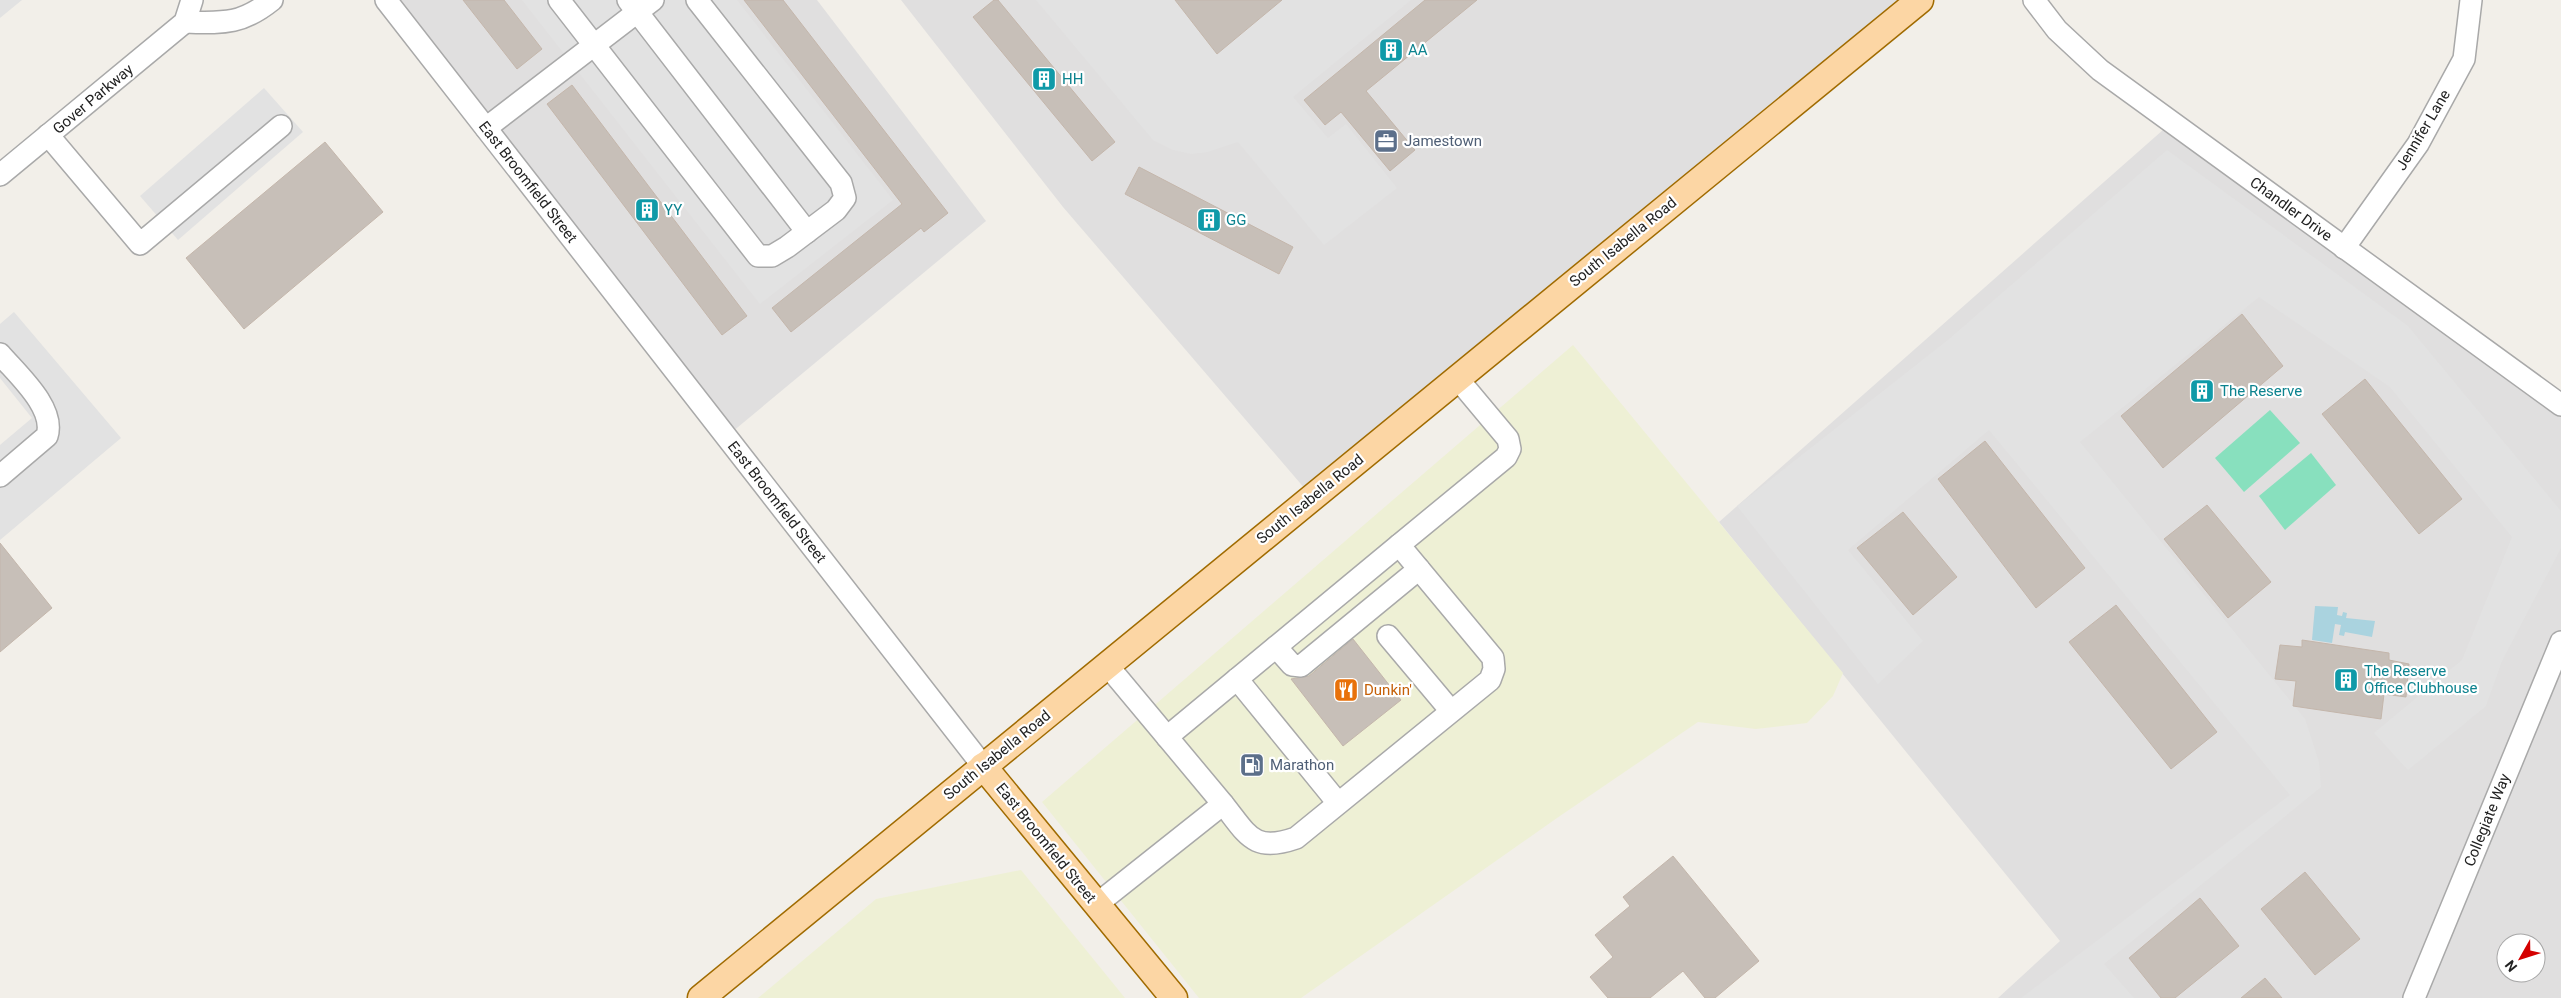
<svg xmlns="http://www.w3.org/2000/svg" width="2561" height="998" viewBox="0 0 2561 998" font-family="Roboto,sans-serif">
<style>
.residential{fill:#e0dfdf;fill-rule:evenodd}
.farmland{fill:#eef0d5}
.pitch{fill:#88e0be}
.parking{fill:#e2e2e2}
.water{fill:#aad3df}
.building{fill:#c7bfb8;stroke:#c4b6ab}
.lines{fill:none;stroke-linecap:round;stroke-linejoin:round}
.minor-casing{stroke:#a9a9a9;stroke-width:24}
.major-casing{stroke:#a06b00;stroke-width:29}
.minor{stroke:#fff;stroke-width:21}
.major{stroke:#fcd6a4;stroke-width:26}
.labels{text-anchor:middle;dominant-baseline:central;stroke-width:4.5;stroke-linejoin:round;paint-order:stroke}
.culture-label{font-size:15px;fill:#0d838f;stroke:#fff;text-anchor:start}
.street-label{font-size:15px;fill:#222;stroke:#fff}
.service-label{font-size:15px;fill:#4e5e75;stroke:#fff;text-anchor:start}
.food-label{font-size:15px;fill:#c56008;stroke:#fff;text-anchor:start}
</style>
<rect width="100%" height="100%" fill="#f2efe9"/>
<!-- residential -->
<g class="residential">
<path d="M386 0H817L986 221 726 437Z"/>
<path d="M901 0H1920L1312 497 1063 207Z"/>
<path d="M2172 122 2561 405V998H1998L2060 941 1719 522ZM2506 943H2536V973H2506Z"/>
</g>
<!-- farmland -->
<g class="farmland">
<path d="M1573 345 1843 673 1833 696 1807 723 1756 729 1698 722 1557 818 1301 998H1199L1042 802Z"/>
<path d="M1021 870 1125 998H758L876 899Z"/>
</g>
<!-- pitch -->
<g class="pitch">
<path d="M2270 410 2300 443 2244 492 2215 458Z"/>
<path d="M2311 453 2336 485 2285 530 2259 496Z"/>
</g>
<!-- parking -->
<g class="parking">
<path d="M0 0H22L0 18Z"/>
<path d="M522 0H737L893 200 760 304Z"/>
<path d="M1036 0H1411L1293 97 1328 138 1346 124 1397 188 1324 245 1238 142 1208 152 1191 154 1173 150 1153 140Z"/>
<path d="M264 88 303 132 178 240 140 196Z"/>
<path d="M2167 150 2408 326 2561 511V548L2502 661 2486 706 2408 770 2374 733 2462 660 2512 537 2390 387 2259 297 2080 442 2305 719 2319 762 2321 787 2104 964 2134 998H2021L2290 795 1989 430 1848 550 1923 641 1878 684 1737 506 1949 339Z"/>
<path d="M14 312 121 438 0 540V445L32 418 0 378V324Z"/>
</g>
<!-- water -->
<path class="water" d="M2315 606 2338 607 2337 615 2342 616 2343 612 2347 613 2346 618 2375 621 2372 637 2345 632 2344 636 2339 635 2341 625 2335 624 2332 643 2312 640Z"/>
<!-- building -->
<g class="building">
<path d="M463 0H504L542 49 517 69Z"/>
<path d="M744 0H783L948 213 924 232 921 228 791 332 772 308 902 204Z"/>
<path d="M994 0H998L1115 142 1092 161 973 17Z"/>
<path d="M1175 0H1282L1217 54Z"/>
<path d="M1425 0H1477L1366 91 1415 150 1390 171 1341 112 1325 125 1304 100Z"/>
<path d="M572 85 747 316 722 335 547 104Z"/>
<path d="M325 142 383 212 244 329 186 258Z"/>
<path d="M1139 167 1293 247 1279 274 1125 194Z"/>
<path d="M2242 314 2283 366 2163 468 2121 416Z"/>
<path d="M2365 379 2462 499 2419 534 2322 414Z"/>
<path d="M1985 441 2085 568 2036 608 1938 479Z"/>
<path d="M2207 505 2271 582 2228 618 2164 539Z"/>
<path d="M1903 512 1957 577 1913 615 1857 548Z"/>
<path d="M0 543 52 608 0 652Z"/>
<path d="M2116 605 2217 732 2171 769 2069 642Z"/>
<path d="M1353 639 1401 700 1343 746 1291 679 1309 676Z"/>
<path d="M2302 640 2389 653V660L2409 664 2406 697 2384 694 2381 719 2293 706 2296 681 2275 679 2280 645 2302 647Z"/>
<path d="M1673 856 1759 961 1715 998H1705L1683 971 1650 998H1608L1590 977 1613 957 1595 935 1630 906 1623 897Z"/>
<path d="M2305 872 2360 939 2315 975 2261 909Z"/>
<path d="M2200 898 2239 946 2175 998H2161L2129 958Z"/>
<path d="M2265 978 2282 998H2241Z"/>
</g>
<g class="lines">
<defs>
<g id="minor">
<path d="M386 0 983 766"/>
<path d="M559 0 758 256H772L787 247 836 210 845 198 841 183 697 0"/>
<path d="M628 0 807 232"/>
<path d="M2034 0 2057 30 2100 70 2561 405"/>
<path d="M185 22C223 23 241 25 272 0"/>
<path d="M486 128 653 0"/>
<path d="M48 135 140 244 281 126"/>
<path d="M0 175 185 22 192 0"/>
<path d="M2344 248 2418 144 2464 59 2471 0"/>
<path d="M0 354C17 374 56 408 47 436L0 476"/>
<path d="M1388 636 1451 711"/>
<path d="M1276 647 1292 665 1301 666 1419 569"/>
<path d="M1237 679 1338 803"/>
<path d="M1167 737 1399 545"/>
<path d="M1223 804C1248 835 1253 853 1296 838L1490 680 1494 669 1493 658 1399 545 1506 457 1510 449 1508 439 1457 378"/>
<path d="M1097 904 1223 804 1107 665"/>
<path d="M2414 998 2561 642"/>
</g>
<g id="major">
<path d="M983 766 1174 998"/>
<path d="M701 998 1920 0"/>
</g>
</defs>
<!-- minor casing -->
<use href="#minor" class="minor-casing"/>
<!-- major casing -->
<use href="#major" class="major-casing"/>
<!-- minor -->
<use href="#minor" class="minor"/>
<!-- major -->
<use href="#major" class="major"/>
</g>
<!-- icons -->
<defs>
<symbol id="building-square" viewBox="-11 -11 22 22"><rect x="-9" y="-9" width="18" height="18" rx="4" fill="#0f9aa8" stroke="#fff"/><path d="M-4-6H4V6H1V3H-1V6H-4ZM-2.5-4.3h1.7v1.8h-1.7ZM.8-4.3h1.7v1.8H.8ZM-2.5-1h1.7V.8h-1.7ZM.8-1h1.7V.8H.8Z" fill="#fff"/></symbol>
<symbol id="office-square" viewBox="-11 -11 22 22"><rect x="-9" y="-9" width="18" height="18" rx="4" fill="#5c6f8a" stroke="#fff"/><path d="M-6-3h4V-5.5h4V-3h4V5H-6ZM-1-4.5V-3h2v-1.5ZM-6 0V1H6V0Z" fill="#fff"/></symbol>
<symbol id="restaurant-square" viewBox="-11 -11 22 22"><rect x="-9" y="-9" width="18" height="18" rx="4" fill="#e8710a" stroke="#fff"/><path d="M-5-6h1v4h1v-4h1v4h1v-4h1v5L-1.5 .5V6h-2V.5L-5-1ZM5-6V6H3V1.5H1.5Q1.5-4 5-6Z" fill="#fff"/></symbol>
<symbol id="fuel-square" viewBox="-11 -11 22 22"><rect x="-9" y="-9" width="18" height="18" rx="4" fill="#5c6f8a" stroke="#fff"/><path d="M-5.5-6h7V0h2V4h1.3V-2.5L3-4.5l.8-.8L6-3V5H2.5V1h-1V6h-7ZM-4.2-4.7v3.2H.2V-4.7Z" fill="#fff"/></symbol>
</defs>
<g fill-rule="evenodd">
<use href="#building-square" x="1377" y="36" width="28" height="28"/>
<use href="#building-square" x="1030" y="65" width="28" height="28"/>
<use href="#office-square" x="1372" y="127" width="28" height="28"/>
<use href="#building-square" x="633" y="196" width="28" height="28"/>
<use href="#building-square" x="1195" y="206" width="28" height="28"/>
<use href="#building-square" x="2188" y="377" width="28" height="28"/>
<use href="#building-square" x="2332" y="666" width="28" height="28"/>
<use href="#restaurant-square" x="1332" y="676" width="28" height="28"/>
<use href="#fuel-square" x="1238" y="751" width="28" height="28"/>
</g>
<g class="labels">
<!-- culture labels -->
<g class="culture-label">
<text x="1408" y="50">AA</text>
<text x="1062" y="79">HH</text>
<text x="664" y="210">YY</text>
<text x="1226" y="220">GG</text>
<text x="2220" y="391">The Reserve</text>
<text x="2364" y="671">The Reserve<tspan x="2364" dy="17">Office Clubhouse</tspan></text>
</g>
<!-- street labels -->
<g class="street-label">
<text transform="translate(93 99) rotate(-40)">Gover Parkway</text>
<text transform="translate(2423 130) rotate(-59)">Jennifer Lane</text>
<text transform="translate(528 182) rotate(52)">East Broomfield Street</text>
<text transform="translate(2291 209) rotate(36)">Chandler Drive</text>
<text transform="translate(1623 242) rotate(-39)">South Isabella Road</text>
<text transform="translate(1310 499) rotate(-39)">South Isabella Road</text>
<text transform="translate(777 502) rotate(52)">East Broomfield Street</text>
<text transform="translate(997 755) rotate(-39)">South Isabella Road</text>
<text transform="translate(2487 820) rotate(-68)">Collegiate Way</text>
<text transform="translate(1046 843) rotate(51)">East Broomfield Street</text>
</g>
<!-- service labels -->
<g class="service-label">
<text x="1404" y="141">Jamestown</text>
<text x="1270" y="765">Marathon</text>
</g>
<!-- food labels -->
<g class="food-label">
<text x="1364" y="690">Dunkin'</text>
</g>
</g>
<!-- north arrow -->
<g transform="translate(2521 958) rotate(231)"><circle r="24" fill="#ffffff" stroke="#a7a7a7"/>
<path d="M0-4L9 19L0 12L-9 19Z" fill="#d40000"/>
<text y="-8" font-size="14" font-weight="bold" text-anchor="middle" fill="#222222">N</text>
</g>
</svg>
